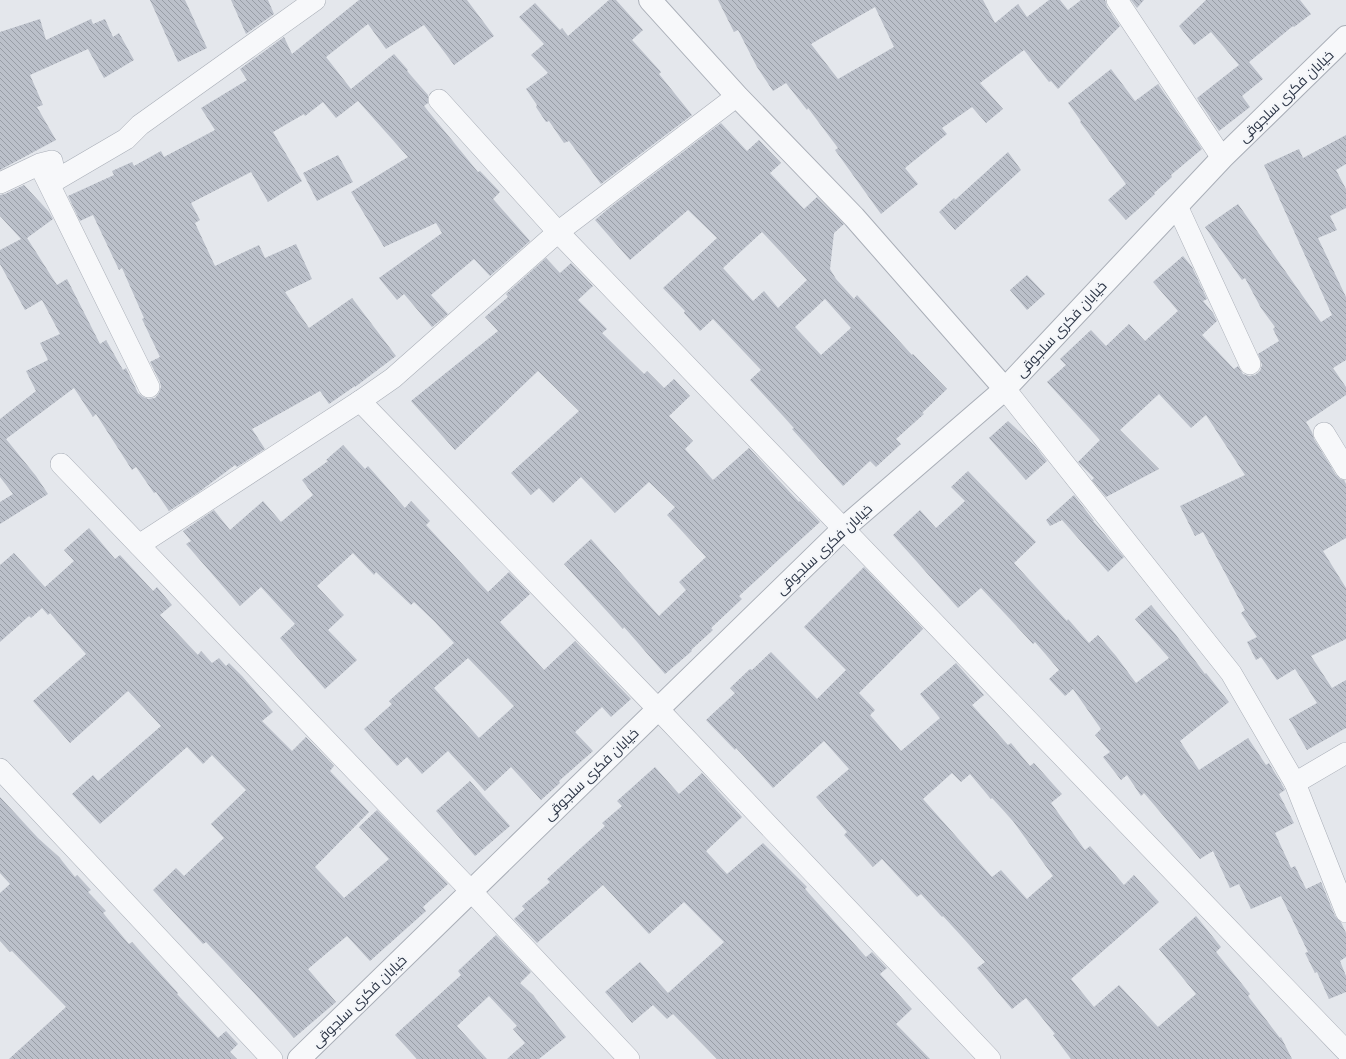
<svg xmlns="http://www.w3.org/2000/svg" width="1346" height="1059" viewBox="0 0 1346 1059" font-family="Mulish,Cairo,sans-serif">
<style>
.building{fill:url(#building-back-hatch);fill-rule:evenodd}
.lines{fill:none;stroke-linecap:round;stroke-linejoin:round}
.minor-casing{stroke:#a9aeb7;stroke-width:22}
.tertiary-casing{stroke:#a9aeb7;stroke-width:24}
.minor{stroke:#f7f8fa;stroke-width:21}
.tertiary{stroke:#f7f8fa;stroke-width:22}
.labels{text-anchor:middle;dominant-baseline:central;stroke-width:4;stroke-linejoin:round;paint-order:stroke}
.street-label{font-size:14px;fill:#2b3445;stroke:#f4f6f9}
</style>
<defs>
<pattern id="building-back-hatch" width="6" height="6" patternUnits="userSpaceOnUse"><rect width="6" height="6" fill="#bbc0ca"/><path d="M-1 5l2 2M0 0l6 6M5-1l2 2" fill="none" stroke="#989da6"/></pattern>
</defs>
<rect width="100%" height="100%" fill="#e4e7ec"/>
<!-- building -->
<g class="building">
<path d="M150 0H185L207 48 178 62Z"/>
<path d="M231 0H268L274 14 246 34Z"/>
<path d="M359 0H467L494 36 454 65 424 25 386 49 368 24 326 57 351 89 394 54 408 70 407 71 428 95V103L424 106 478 172 480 171 500 192 493 199 530 241 490 276 474 259 431 295 448 314 432 327 404 294 397 300 379 278 442 233 436 223 384 247 351 192 408 157 358 101 336 118 323 102 305 116 304 114 273 132 302 181 268 202 251 172 191 203 200 220 195 223 215 266 259 245 265 258 296 244 312 279 285 292 309 328 352 298 396 356 355 387V386L329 404 320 391 252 429 265 449 237 467 235 465 199 492 169 511 156 492 154 493 136 467 132 470 96 414 93 417 74 388 6 439 36 476 48 494 0 524V502L13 494 0 477V419L36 391 26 371 48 360 40 343 60 334 42 300 25 310 0 264V250L21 239 0 216V195L5 194 24 185 49 212 53 219 27 238 57 285 67 279 100 344 106 340 123 370 126 368 138 393 143 397 148 399 155 398 159 393 161 387 160 382 150 362 160 357 142 319 144 318 122 268 119 270 93 215 80 221 68 196 114 175 112 171 132 162 134 166 161 151 164 157 215 130 201 108 247 80 240 69 284 37 292 54Z"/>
<path d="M609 0H616L643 30 632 40 661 72 659 74 692 115 601 184 569 141 564 143 549 121 546 122 536 107 537 105 526 89 548 73 531 55 544 44 519 17 535 3 560 30 562 28 568 36Z"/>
<path d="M718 0H983L995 23 1018 4 1027 17 1049 0H1060L1068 10 1081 0H1105L1107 7 1120 26 1058 89 1051 81 1049 82 1024 50 980 83 1003 109 986 123 972 107 942 128 947 134 905 168 918 184 881 214 835 150 838 148 808 108 807 110 786 83 773 91 757 67 738 30 734 32ZM875 7 894 47 838 79 811 44Z"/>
<path d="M1131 0H1144L1137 8Z"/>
<path d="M1206 0H1300L1311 14 1294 27 1293 26 1249 62 1263 79 1242 96 1250 107 1219 131 1197 98 1239 65 1211 32 1194 45 1179 26Z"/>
<path d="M40 19 46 40 91 19 93 24 105 19 113 37 119 33 134 60 104 78 88 49 30 75 43 105 37 107 56 140 0 170V32Z"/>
<path d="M1111 69 1135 101 1158 84 1202 149 1171 175 1172 177 1154 193 1155 194 1126 220 1108 200 1126 184 1080 122 1081 121 1068 103Z"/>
<path d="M721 123 747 151 759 140 781 163 770 173 804 209 817 197 844 224 834 233 830 269 836 279 854 299 857 295 912 355 913 354 947 389 922 413 924 414 896 439 901 444 876 467 870 461 843 486 792 429 794 428 750 380 761 370 713 319 700 331 684 313 685 311 663 288 717 238 688 210 630 260 595 220 608 209ZM762 232 807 280 778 308 764 291 753 301 723 268ZM825 299 851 328 821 355 795 327Z"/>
<path d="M1346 135V164L1336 170 1346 189V208L1330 216 1337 230 1318 238 1346 297V360L1333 368 1346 387V395L1306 422 1312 432 1314 439 1336 475 1340 479 1344 480 1346 484V538L1323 551 1346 588V639L1311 656 1332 688 1346 680V728L1307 750 1289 719 1317 703 1295 669 1277 680 1261 657 1256 660 1247 642 1257 637 1241 613 1245 610 1203 532 1195 536 1180 506 1245 475 1206 415 1191 428 1159 394 1120 430 1159 469 1106 497 1092 480 1094 478 1078 462 1100 440 1047 382 1066 365 1060 359 1091 330 1106 346 1129 324 1145 341 1178 311 1153 282 1183 256 1192 267 1207 299 1203 301 1213 313 1217 321 1202 335 1234 369 1238 366 1243 374 1249 376 1255 375 1260 371 1262 365 1258 354 1279 341 1273 329 1275 327 1261 308 1245 278 1242 280 1205 227 1238 204 1321 322 1332 315 1264 165 1299 149 1303 158Z"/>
<path d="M1008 152 1021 170 955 230 939 212 954 198 955 200Z"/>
<path d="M338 155 353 182 317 201 303 173Z"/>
<path d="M546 258 560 273 571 263 593 286 578 300 607 329 602 333 644 374 647 371 664 388 674 379 690 396 669 416 693 441 685 449 713 480 749 448 799 502 800 501 820 522 739 596 742 599 711 628 713 630 691 650 692 651 665 674 624 627 623 629 564 564 591 539 659 616 686 590 679 582 706 557 667 515 675 507 649 482 615 513 581 477 553 503 539 488 531 495 511 473 579 411 538 371 455 450 411 401 498 331 485 317 508 297 506 294Z"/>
<path d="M1027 275 1045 294 1027 310 1010 290Z"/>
<path d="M1008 421 1035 446 1047 461 1026 480 989 438Z"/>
<path d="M343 445 365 469 368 466 405 508 411 501 430 521 426 525 488 592 509 572 530 594 500 622 544 670 575 641 631 699 611 717 602 707 575 732 593 751 559 781 560 783 541 800 511 767 485 791 448 751 422 774 407 757 397 766 364 729 392 704 389 701 454 643 435 622 414 602 411 605 376 572 374 575 353 553 317 586 344 615 328 630 357 660 325 689 280 638 295 624 261 587 240 606 186 544 191 541 183 531 214 510 230 530 263 501 281 522 313 495 302 480 328 461 326 460ZM468 658 514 706 479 738 434 688Z"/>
<path d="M968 471 1036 542 1014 563 1067 621 1068 619 1089 643 1098 635 1116 656 1136 683 1169 658 1135 619 1151 605 1176 635 1205 674 1206 673 1229 702 1180 741 1199 770 1248 738 1266 765 1269 763 1284 788 1285 790 1279 794 1294 823 1275 833 1291 868 1295 866 1306 889 1321 882 1335 916 1341 922 1346 933V957L1340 961 1346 976V992L1329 999 1317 972 1315 973 1305 953 1308 952 1281 896 1251 909 1239 884 1230 888 1213 851 1200 859 1144 793 1141 796 1127 775 1121 780 1103 757 1110 752 1095 735 1101 729 1073 689 1065 696 1049 679 1059 670 1035 642 1033 644 981 588 958 608 893 535 920 510 936 528 965 501 951 487Z"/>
<path d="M1074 495 1094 521H1093L1124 557 1108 572 1062 520 1050 526 1046 520Z"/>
<path d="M89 528 115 559 120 555 153 591 157 587 172 605 160 615 198 655 201 651 212 663 219 658 226 666 229 663 242 676 273 712 262 721 292 751 306 737 334 766 330 771 369 812 315 867 344 898 389 859 359 827 377 810 448 884 423 907 426 911 370 961 347 936 308 969 336 1002 294 1038 254 993 206 942 203 944 153 890 176 868 184 876 224 838 211 824 246 790 212 755 203 764 187 747 100 824 72 794 93 775 98 781 161 726 128 691 70 743 33 701 86 654 50 613 48 615 42 608 31 618 29 616 0 642V565L14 553 45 587 74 561 64 550Z"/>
<path d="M864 567 923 629 859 693 875 710 870 715 901 751 940 718 920 694 956 663 984 695 972 705 1008 745 1011 743 1030 766 1034 763 1062 794 1051 803 1085 850 1090 846 1124 885 1134 875 1159 902 1071 979 1094 1007 1119 985 1158 1027 1196 994 1159 949 1196 916 1221 947 1216 952 1250 994 1248 996 1280 1038 1281 1037 1292 1059H1071L1053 1035 1055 1034 1026 998 1012 1009 977 968 985 962 943 916 942 917 921 894 917 897 882 859 873 867 844 835 847 832 816 797 849 769 824 741 773 788 736 748 735 750 706 720 735 693 730 688 750 669 752 670 771 652 817 699 846 670 804 627ZM952 773 961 782 970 774 991 799 992 798 1013 821 1053 876 1027 899 1001 870 992 877 923 799Z"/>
<path d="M655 767 679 794 702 773 742 817 706 851 727 874 763 843 807 887 805 889 866 957 872 952 887 968 880 974 912 1009 896 1024 930 1059H717L673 1014 667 1019 653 1005 632 1023 605 992 640 962 668 993 724 942 684 902 649 934 603 885 537 943 514 919 525 909 522 906 550 882 547 879 605 826 602 823 622 806 617 801Z"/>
<path d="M470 781 510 826 475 856 436 811Z"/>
<path d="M0 797 38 838 59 857 75 877 77 875 91 890 88 892 106 911 103 913 129 944 132 942 178 993 177 994 218 1038 226 1031 238 1044 230 1052 237 1059H9L66 1007 12 951 10 952 0 941V893L10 884 0 873Z"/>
<path d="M496 935 531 972 520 983 533 995 566 1037 539 1059H507L525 1043 513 1029 517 1026 489 996 457 1026 487 1059H417L395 1035 461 975 458 971Z"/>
</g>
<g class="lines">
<defs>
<g id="minor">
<path d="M1117 0 1222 158"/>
<path d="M439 100 558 232 1346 1051"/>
<path d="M42 170 149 387"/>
<path d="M0 183 40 164 52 161 56 180 126 139 140 125 315 0"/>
<path d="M1177 206 1250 364"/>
<path d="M1005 389 1231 673 1295 783 1346 912"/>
<path d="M360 401 658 709 990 1059"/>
<path d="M1324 433 1346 469"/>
<path d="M61 464 471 891 629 1059"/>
<path d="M139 545 360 401 393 378 558 232 737 96"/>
<path d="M0 769 272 1059"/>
<path d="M1295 783 1346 753"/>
</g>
<g id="tertiary">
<path d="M650 0 737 96 854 217 1005 389"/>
<path d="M299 1059 844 528 1005 389 1222 158 1346 37"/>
</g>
</defs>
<!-- minor casing -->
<use href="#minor" class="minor-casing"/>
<!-- tertiary casing -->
<use href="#tertiary" class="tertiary-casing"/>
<!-- minor -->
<use href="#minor" class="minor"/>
<!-- tertiary -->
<use href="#tertiary" class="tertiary"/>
</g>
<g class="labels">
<!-- street labels -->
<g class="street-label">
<text transform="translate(1286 96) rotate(-44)">خیابان فکری سلجوقی</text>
<text transform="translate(1061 329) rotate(-47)">خیابان فکری سلجوقی</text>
<text transform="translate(824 549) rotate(-43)">خیابان فکری سلجوقی</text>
<text transform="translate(591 774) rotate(-44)">خیابان فکری سلجوقی</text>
<text transform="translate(359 1001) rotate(-44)">خیابان فکری سلجوقی</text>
</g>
</g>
</svg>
